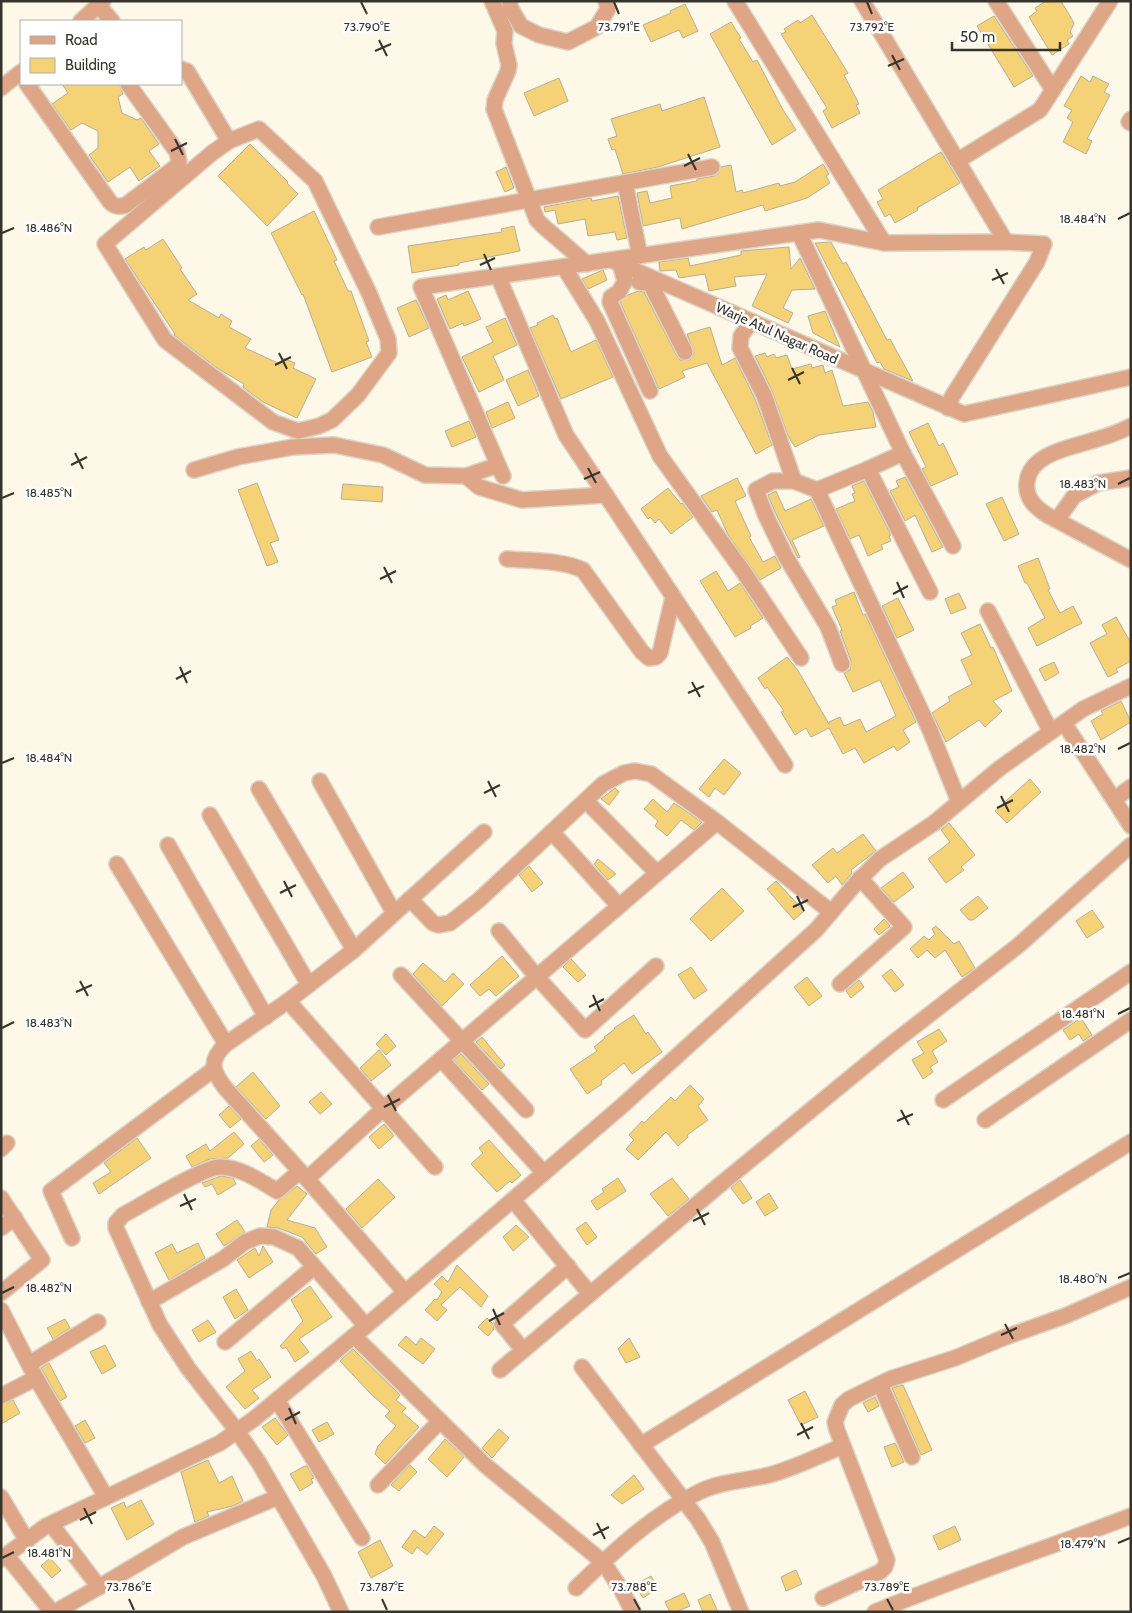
<svg xmlns="http://www.w3.org/2000/svg" width="1132" height="1613" viewBox="0 0 1132 1613" font-family="Cabin,sans-serif">
<style>
.building{fill:#f6d277;stroke:#b6ae9b}
.lines{fill:none;stroke-linecap:round;stroke-linejoin:round}
.minor-casing{stroke:#dad5c6;stroke-width:18}
.minor{stroke:#dea587;stroke-width:15}
.ticks{fill:none;stroke:#37342c;stroke-width:2}
.labels{text-anchor:middle;dominant-baseline:central;stroke-width:5;stroke-linejoin:round;paint-order:stroke}
.street-label{font-size:14px;fill:#37342c;stroke:#fff}
.ticks-label{font-size:12px;text-anchor:middle;fill:#37342c;stroke:#fff;stroke-width:5;stroke-linejoin:round;paint-order:stroke}
</style>
<rect width="100%" height="100%" fill="#fef8e8"/>
<!-- building -->
<g class="building">
<path d="M1046 1H1061L1074 23 1070 32 1073 36 1067 40 1069 44 1052 55 1029 17 1037 11 1035 8Z"/>
<path d="M685 4 698 31 683 38 679 30 651 42 643 25 671 13 670 11Z"/>
<path d="M812 15 848 73 844 75 859 104 856 105 860 113 832 128 823 111 827 108 781 34 786 32 784 29 798 20 800 23Z"/>
<path d="M994 16 1033 76 1014 87 977 26Z"/>
<path d="M731 22 741 38 739 39 753 62 757 60 782 108 796 130 772 145 710 34Z"/>
<path d="M1081 76 1090 82 1093 76 1109 84 1104 92 1110 95 1087 139 1092 141 1086 154 1063 142 1073 122 1067 118 1072 110 1064 106Z"/>
<path d="M559 78 568 101 534 116 524 93Z"/>
<path d="M62 84H119L123 94 118 97 122 113 137 120 141 118 159 144 149 151 160 166 139 181 130 167 108 182 89 155 98 148V131L82 123 71 130 52 104 68 93Z"/>
<path d="M704 97 720 147 658 167 623 174 615 149 612 150 608 139 617 136 611 119 660 104 662 111Z"/>
<path d="M250 144 288 182 287 183 298 194 267 226 218 176Z"/>
<path d="M941 152 960 183 917 208 918 210 895 223 890 214 885 217 877 202 883 199 878 190Z"/>
<path d="M823 164 829 174 826 176 830 183 807 198 765 211 763 205 682 229 680 218 643 226 637 193 647 191 650 203 672 198 670 186 697 181V179L714 176 718 174 721 167 731 165 736 192 742 190 743 193 779 183 780 186 795 182Z"/>
<path d="M506 167 514 188 505 192 496 172Z"/>
<path d="M618 196 627 238 617 240 615 232 588 236 585 219 558 224 555 210 545 212 544 207 591 198 592 201Z"/>
<path d="M314 211 337 260 334 261 348 291H351L369 341 366 342 372 357 332 372 303 294 302 295 271 233Z"/>
<path d="M514 226 520 251 459 263V265L412 273 408 246 502 232 501 229Z"/>
<path d="M163 239 182 268 180 269 197 294 188 300 219 318 221 314 232 321 229 327 251 339 245 348 280 364 283 358 295 363 293 368 316 379 297 418 263 402 243 387 244 384 217 368 174 335 175 334 125 259 144 247 146 250Z"/>
<path d="M831 242 843 264 846 262 887 340 890 339 913 381 884 369 880 362 877 363 815 243Z"/>
<path d="M789 247 791 269 800 258 815 289 792 290 783 308 793 313 788 323 752 306 767 274 734 277 736 286 709 291 705 274 679 278 676 270 660 271 659 262 688 258 690 266 741 255V251Z"/>
<path d="M603 270 607 280 588 289 582 279Z"/>
<path d="M468 291 481 319 464 326 463 323 450 329 437 299 446 295 448 300Z"/>
<path d="M638 291 644 292 677 356 680 360H690L694 353 687 334 710 327 722 365 735 358 755 399 772 445 756 454 707 363 682 371 685 377 659 389 620 302 628 295Z"/>
<path d="M416 300 429 328 409 337 397 308Z"/>
<path d="M825 311 840 347 813 333 808 316Z"/>
<path d="M553 315 555 319 557 318 571 352 596 340 613 377 561 399 530 328 538 325 537 323Z"/>
<path d="M505 318 517 345 493 356 504 380 479 392 462 357 493 342 486 327Z"/>
<path d="M765 353 767 357 774 354 776 358 787 355 792 369 811 364 812 368 823 365 825 373 832 370 843 406 868 402 873 412 876 427 819 435 795 447 788 436 772 391 755 356Z"/>
<path d="M528 370 539 396 518 406 506 380Z"/>
<path d="M508 402 515 418 492 428 486 412Z"/>
<path d="M469 421 476 437 452 447 445 431Z"/>
<path d="M928 423 939 446 943 443 958 474 931 486 922 469 926 467 909 432Z"/>
<path d="M905 477 943 547 932 552 915 515 905 521 890 491 899 487 896 481Z"/>
<path d="M737 478 746 496 735 501 751 536 749 537 763 562 775 556 781 568 760 580 728 535 717 510 712 512 701 496Z"/>
<path d="M864 481 891 535 889 536 891 541 881 545 883 549 868 556 859 535 850 539 836 509 855 501 852 494 855 493 852 486Z"/>
<path d="M257 483 279 540 270 543 278 562 267 566 238 490Z"/>
<path d="M343 484 383 487 382 502 341 499Z"/>
<path d="M668 488 681 504 682 503 693 517 671 534 659 519 655 523 650 517 648 519 641 509Z"/>
<path d="M776 491 785 511 811 499 824 526 792 540 800 557 798 558 775 512 768 495Z"/>
<path d="M1002 497 1019 534 1004 541 986 504Z"/>
<path d="M1038 558 1050 589 1048 590 1060 613 1073 606 1082 623 1037 646 1028 628 1045 618 1027 583H1025L1018 566Z"/>
<path d="M716 571 728 591 740 583 763 618 750 626 751 628 735 637 700 581Z"/>
<path d="M854 592 863 615 865 614 916 722 903 730 910 742 897 751 894 746 864 763 855 748 843 754 829 728 811 737 806 728 795 735 781 712 784 711 767 687 765 689 758 678 787 657 797 669 829 724V722L840 717 844 726 860 719 866 732 896 716 880 680 853 692 844 673 850 670 851 661 840 631 842 630 832 607 837 605 835 600Z"/>
<path d="M959 593 966 608 951 614 945 599Z"/>
<path d="M898 598 914 630 897 638 882 606Z"/>
<path d="M1116 617 1131 643V661L1116 669 1118 672 1108 677 1090 643 1107 634 1102 625Z"/>
<path d="M980 624 991 648 993 647 1012 691 993 701 1002 711 985 727 979 720 946 742 932 713 950 701 948 697 972 684 961 660 972 655 961 633Z"/>
<path d="M1054 662 1059 673 1045 681 1039 669Z"/>
<path d="M1121 701 1131 722 1101 740 1091 721 1103 714 1101 711Z"/>
<path d="M724 759 741 773 724 795 715 788 709 797 699 789Z"/>
<path d="M1030 779 1041 792 1007 823 995 811Z"/>
<path d="M615 788 619 792 609 805 601 799Z"/>
<path d="M653 799 667 812 674 803 702 822 694 830 681 820 667 836 655 826 658 821 644 809Z"/>
<path d="M949 823 975 855 961 867 964 870 946 883 928 859 950 842 941 830Z"/>
<path d="M863 834 876 851 851 870 852 873 842 885 836 876 828 883 812 865 833 848 837 853Z"/>
<path d="M598 859 616 874 608 880 594 864Z"/>
<path d="M529 866 543 883 532 892 519 875Z"/>
<path d="M903 872 914 887 894 902 881 888Z"/>
<path d="M776 881 804 911 794 920 767 889Z"/>
<path d="M722 888 744 911 711 941 690 919Z"/>
<path d="M978 896 988 908 973 920H969L960 910Z"/>
<path d="M1092 910 1104 927 1087 938 1076 921Z"/>
<path d="M884 919 890 926 879 935 874 929Z"/>
<path d="M936 926 954 944 959 941 975 968 962 977 945 950 935 958 927 950 918 958 910 949 924 936 929 940 935 934 932 929Z"/>
<path d="M502 956 519 976 496 996 489 989 480 996 470 985Z"/>
<path d="M571 959 586 975 578 982 563 967Z"/>
<path d="M423 963 445 982 453 973 464 984 442 1006 413 974Z"/>
<path d="M691 967 707 990 694 999 678 975Z"/>
<path d="M891 969 904 985 895 992 882 976Z"/>
<path d="M807 977 822 996 809 1006 794 987Z"/>
<path d="M859 980 864 987 851 998 846 991Z"/>
<path d="M634 1015 646 1034 648 1032 662 1052 632 1074 624 1063 601 1081 602 1084 587 1094 570 1069 597 1051 594 1047 605 1038 604 1037 615 1029 614 1028Z"/>
<path d="M1081 1018 1092 1035 1083 1041 1079 1034 1070 1040 1063 1030Z"/>
<path d="M939 1029 947 1041 932 1051 938 1062 930 1067 933 1072 923 1079 912 1060 924 1053 917 1042Z"/>
<path d="M386 1034 396 1046 386 1055 376 1044Z"/>
<path d="M482 1037 505 1065 501 1069 476 1042Z"/>
<path d="M379 1050 391 1065 371 1081 360 1068Z"/>
<path d="M461 1054 489 1084 482 1090 454 1060Z"/>
<path d="M253 1072 280 1106 266 1119 236 1087Z"/>
<path d="M690 1085 704 1099 698 1106 708 1120 687 1135 688 1137 678 1146 666 1132 638 1160 626 1149 634 1140 629 1135 642 1121 644 1123 671 1097 675 1101Z"/>
<path d="M321 1092 332 1104 320 1114 309 1102Z"/>
<path d="M229 1106 241 1119 230 1128 219 1115Z"/>
<path d="M384 1124 394 1136 379 1149 369 1137Z"/>
<path d="M234 1132 244 1144 228 1158 210 1159 192 1167 186 1156 206 1144 210 1151Z"/>
<path d="M137 1138 151 1158 99 1194 93 1183 111 1172 104 1163Z"/>
<path d="M259 1139 273 1155 264 1162 251 1146Z"/>
<path d="M489 1140 521 1175 512 1183 510 1181 497 1192 471 1164 483 1153 479 1148Z"/>
<path d="M221 1176 233 1178 236 1184 218 1195 212 1184 205 1187 202 1183Z"/>
<path d="M618 1178 626 1191 597 1210 591 1201 604 1192 602 1189Z"/>
<path d="M672 1178 689 1199 668 1216 650 1194Z"/>
<path d="M378 1179 395 1197 362 1228 346 1209Z"/>
<path d="M740 1180 752 1198 743 1204 731 1188Z"/>
<path d="M297 1186 307 1194 287 1220 315 1228 327 1247 316 1254 302 1237 278 1228 267 1227 271 1210 279 1200Z"/>
<path d="M769 1193 778 1208 765 1216 756 1202Z"/>
<path d="M237 1220 245 1232 224 1246 216 1234Z"/>
<path d="M586 1222 597 1237 587 1245 576 1229Z"/>
<path d="M516 1225 529 1237 513 1251 503 1237Z"/>
<path d="M198 1243 205 1258 169 1280 155 1253 172 1244 177 1253Z"/>
<path d="M263 1246 273 1262 249 1278 237 1260 255 1248 259 1256Z"/>
<path d="M457 1265 488 1296 481 1307 460 1287 441 1305 447 1310 437 1321 425 1310 435 1299 437 1300 442 1292 434 1284 442 1276 448 1282Z"/>
<path d="M310 1286 332 1317 299 1339 309 1352 295 1362 286 1347 283 1349 280 1346 303 1321 291 1300Z"/>
<path d="M236 1289 248 1310 235 1319 223 1297Z"/>
<path d="M487 1318 493 1324 494 1329 488 1336 478 1327Z"/>
<path d="M65 1319 70 1328 53 1339 47 1328Z"/>
<path d="M208 1320 216 1332 199 1342 192 1330Z"/>
<path d="M406 1336 416 1345 421 1338 435 1349 423 1364 398 1345Z"/>
<path d="M629 1338 640 1357 626 1363 618 1349Z"/>
<path d="M105 1345 116 1366 102 1374 90 1352Z"/>
<path d="M353 1349 400 1395 396 1400 406 1408 402 1412 419 1427 385 1464 375 1454 378 1446 396 1426 385 1416 390 1411 370 1393 340 1361Z"/>
<path d="M251 1351 257 1361 259 1359 271 1377 252 1390 259 1398 245 1409 226 1387 245 1371 238 1359Z"/>
<path d="M49 1363 67 1397 60 1401 41 1368Z"/>
<path d="M903 1385 932 1450 921 1455 892 1388Z"/>
<path d="M805 1391 818 1417 801 1425 788 1400Z"/>
<path d="M875 1397 879 1406 868 1412 863 1403Z"/>
<path d="M13 1400 20 1413 1 1424V1405Z"/>
<path d="M275 1418 288 1435 277 1445 262 1427Z"/>
<path d="M85 1420 95 1438 85 1443 75 1426Z"/>
<path d="M327 1422 334 1434 319 1442 312 1430Z"/>
<path d="M499 1429 509 1438 492 1458 482 1448Z"/>
<path d="M445 1439 464 1457 447 1477 428 1459Z"/>
<path d="M895 1443 904 1462 892 1467 884 1447Z"/>
<path d="M208 1460 219 1483 232 1476 243 1501 233 1506 207 1512 209 1516 195 1522 181 1472Z"/>
<path d="M410 1465 417 1472 399 1491 391 1485Z"/>
<path d="M305 1466H307L314 1478 311 1479 313 1483 300 1491 290 1474Z"/>
<path d="M634 1475 644 1489 622 1504 611 1495Z"/>
<path d="M141 1500 154 1524 127 1540 111 1508 124 1502 126 1508Z"/>
<path d="M434 1526 444 1534 427 1555 417 1547 412 1554 402 1547 414 1530 425 1538Z"/>
<path d="M955 1526 961 1540 939 1550 933 1536Z"/>
<path d="M380 1540 393 1566 371 1578 358 1552Z"/>
<path d="M50 1558 61 1570 52 1578 41 1566Z"/>
<path d="M796 1570 802 1584 786 1591 781 1577Z"/>
<path d="M651 1576 658 1588 643 1598 635 1585Z"/>
<path d="M684 1593 690 1606 676 1612H670L665 1602Z"/>
<path d="M710 1594 718 1612H703L698 1600Z"/>
</g>
<g class="lines">
<defs>
<g id="minor">
<path d="M492 1 505 31 504 44 509 65 508 71 495 100 494 109 537 220 543 226 587 264"/>
<path d="M510 1V7L521 26 539 35 568 42 597 27 608 9 606 1"/>
<path d="M735 1 884 243"/>
<path d="M862 1 1006 242"/>
<path d="M996 1 1053 90"/>
<path d="M99 6 112 21"/>
<path d="M81 21 103 1"/>
<path d="M181 69 187 71 229 141"/>
<path d="M27 84 110 202C115 207 119 207 126 205L177 166 179 162 177 152 128 84"/>
<path d="M1 88 21 72"/>
<path d="M1131 119 1129 122 1131 123"/>
<path d="M259 129 315 181 369 293 388 339 389 353 358 395 332 420 319 426 298 431 273 422 165 340 105 244 212 153 229 141Z"/>
<path d="M957 161 1040 110 1110 1"/>
<path d="M625 183 640 256"/>
<path d="M378 227 712 167"/>
<path d="M799 233 903 453 953 546"/>
<path d="M611 260 964 414 1131 377"/>
<path d="M620 264 625 281 619 292 611 297 610 302 650 391"/>
<path d="M564 267 597 321 660 456 745 574 801 658"/>
<path d="M498 276 566 435 785 765"/>
<path d="M639 282 647 283 651 285 685 352"/>
<path d="M751 322 741 336 740 348 764 395 794 481"/>
<path d="M1131 426C1118 433 1105 437 1091 441 1069 448 1030 454 1027 482 1025 498 1035 507 1047 515L1131 560"/>
<path d="M868 469 930 592"/>
<path d="M194 470 238 457 293 447 334 445 383 455 425 475 466 476 498 465"/>
<path d="M466 476 479 487 522 500 606 495"/>
<path d="M503 476 421 287 819 230 884 243 1006 242 1044 244 1037 262 952 397 948 408"/>
<path d="M817 490 868 469 903 453"/>
<path d="M1057 520 1074 496 1098 483 1131 478"/>
<path d="M507 559C530 561 562 560 583 570L642 652 649 658 656 657 660 653 673 597"/>
<path d="M988 611 1051 732"/>
<path d="M842 664 828 627 786 557 766 516 756 490 773 481H794L817 490 930 730 959 802"/>
<path d="M1064 723 1131 826"/>
<path d="M320 781 394 913"/>
<path d="M259 789 354 950"/>
<path d="M1115 799 1131 787"/>
<path d="M586 801 657 873"/>
<path d="M210 815 309 985"/>
<path d="M552 832 619 906"/>
<path d="M168 845 266 1017"/>
<path d="M117 864 226 1044"/>
<path d="M410 899 433 923 438 925 450 923 479 900 603 784 624 773 635 771 651 774 717 822 831 912"/>
<path d="M499 931 537 977 585 1030 656 966"/>
<path d="M401 975 526 1110"/>
<path d="M840 984 904 927 860 878"/>
<path d="M288 1001 435 1167"/>
<path d="M441 1059 544 1173"/>
<path d="M943 1100 1131 972"/>
<path d="M985 1120 1131 1020"/>
<path d="M1 1149 7 1143"/>
<path d="M300 1171 277 1191C260 1181 240 1167 220 1167 203 1167 142 1205 123 1215L116 1223V1228L160 1325 188 1368 237 1431 259 1463 324 1576 341 1612"/>
<path d="M307 1179 383 1109 717 822"/>
<path d="M1 1198 42 1260 1 1293"/>
<path d="M513 1200 590 1294"/>
<path d="M1 1228 15 1218"/>
<path d="M72 1238 51 1191 214 1069"/>
<path d="M405 1292 307 1179 226 1089C212 1071 208 1061 226 1044L288 1001 354 950 484 832"/>
<path d="M149 1302 223 1259 245 1242 260 1236 274 1237 298 1248 366 1326"/>
<path d="M1 1310 36 1378 106 1497"/>
<path d="M354 1336 485 1465 603 1562 621 1589 633 1612"/>
<path d="M225 1342 314 1267"/>
<path d="M523 1350 502 1324 568 1266"/>
<path d="M29 1364 98 1322"/>
<path d="M582 1367 698 1519 712 1542 741 1612"/>
<path d="M500 1370 716 1188 889 1046 1019 945 1131 845"/>
<path d="M880 1384 912 1457"/>
<path d="M1 1396 36 1378"/>
<path d="M277 1400 362 1538"/>
<path d="M641 1445 1131 1142"/>
<path d="M378 1485 440 1421"/>
<path d="M1 1497 27 1541"/>
<path d="M51 1524 99 1587 183 1537 278 1497"/>
<path d="M6 1555 52 1612"/>
<path d="M1 1559 46 1526 220 1443 254 1419 366 1326 623 1105 816 930 857 882 880 859 934 823 1000 768 1083 709 1131 686"/>
<path d="M576 1588C613 1552 652 1515 699 1492 721 1481 745 1481 769 1475 793 1469 820 1455 843 1446"/>
<path d="M823 1598 880 1572 885 1567 887 1560 837 1430 835 1422 842 1405 849 1399 890 1379 955 1358 1003 1338 1065 1316 1131 1287"/>
<path d="M55 1612 99 1587"/>
<path d="M875 1612C959 1577 1046 1549 1131 1516"/>
</g>
</defs>
<!-- minor casing -->
<use href="#minor" class="minor-casing"/>
<!-- minor -->
<use href="#minor" class="minor"/>
</g>
<!-- ticks -->
<path class="ticks" d="M361 2 367 14M614 2 619 14M867 2 872 14M379 40 387 56M375 51 391 44M892 55 900 70M888 66 904 59M175 139 183 155M171 151 187 143M688 154 696 170M684 166 700 158M1118 219 1130 213M2 233 14 228M484 254 491 270M480 265 495 258M996 269 1004 284M992 280 1008 273M279 353 287 369M275 365 291 357M792 368 800 384M788 380 804 372M75 453 83 469M71 465 87 457M588 468 596 483M584 479 600 472M1118 484 1130 478M2 498 14 493M384 567 392 583M380 579 396 571M897 582 904 598M893 594 908 586M180 667 187 683M176 679 191 671M692 682 700 697M688 693 704 686M1118 749 1130 743M2 763 14 758M488 781 496 797M484 793 500 785M1001 796 1009 812M997 808 1013 800M284 881 292 897M280 893 296 885M797 896 804 911M793 907 808 900M80 981 88 996M76 992 92 985M593 995 600 1011M589 1007 604 999M1118 1014 1130 1008M2 1028 14 1022M388 1095 396 1111M384 1107 400 1099M901 1110 909 1125M897 1121 913 1114M184 1194 192 1210M180 1206 196 1199M697 1209 705 1225M693 1221 709 1213M1118 1278 1130 1273M2 1293 14 1287M493 1309 500 1325M489 1321 504 1313M1005 1324 1013 1339M1001 1335 1017 1328M289 1408 296 1424M285 1420 300 1412M801 1423 809 1439M797 1435 813 1427M84 1508 92 1524M80 1520 96 1512M597 1523 605 1539M593 1535 609 1527M1118 1543 1130 1538M2 1558 14 1552M129 1599 134 1610M382 1599 387 1610M634 1599 640 1610M887 1599 893 1610"/>
<g class="labels">
<!-- street labels -->
<g class="street-label">
<text transform="translate(777 333) rotate(24)">Warje Atul Nagar Road</text>
</g>
</g>
<g class="ticks-label">
<text x="367" y="31">73.790°E</text>
<text x="619" y="31">73.791°E</text>
<text x="872" y="31">73.792°E</text>
<text x="1083" y="223">18.484°N</text>
<text x="49" y="232">18.486°N</text>
<text x="1083" y="488">18.483°N</text>
<text x="49" y="497">18.485°N</text>
<text x="1083" y="753">18.482°N</text>
<text x="49" y="762">18.484°N</text>
<text x="1083" y="1018">18.481°N</text>
<text x="49" y="1027">18.483°N</text>
<text x="1083" y="1283">18.480°N</text>
<text x="49" y="1292">18.482°N</text>
<text x="1083" y="1548">18.479°N</text>
<text x="49" y="1557">18.481°N</text>
<text x="129" y="1591">73.786°E</text>
<text x="382" y="1591">73.787°E</text>
<text x="634" y="1591">73.788°E</text>
<text x="887" y="1591">73.789°E</text>
</g>
<!-- border -->
<rect width="1132" height="1613" fill="none" stroke="#37342c" stroke-width="5"/>
<!-- legend -->
<rect x="20" y="20" width="162" height="65" fill="#ffffff" stroke="#afaeab"/>
<rect x="30" y="36" width="25" height="8" fill="#dea587" stroke="#afaeab"/>
<text x="65" y="45" font-size="15" fill="#37342c">Road</text>
<rect x="30" y="58" width="25" height="15" fill="#f6d277" stroke="#afaeab"/>
<text x="65" y="70" font-size="15" fill="#37342c">Building</text>
<!-- scale -->
<path d="M952 42v8h108v-8" fill="none" stroke="#37342c" stroke-width="2.5"/>
<text x="960" y="42" font-size="15" fill="#37342c" stroke="#ffffff" stroke-width="4" paint-order="stroke">50 m</text>
</svg>
